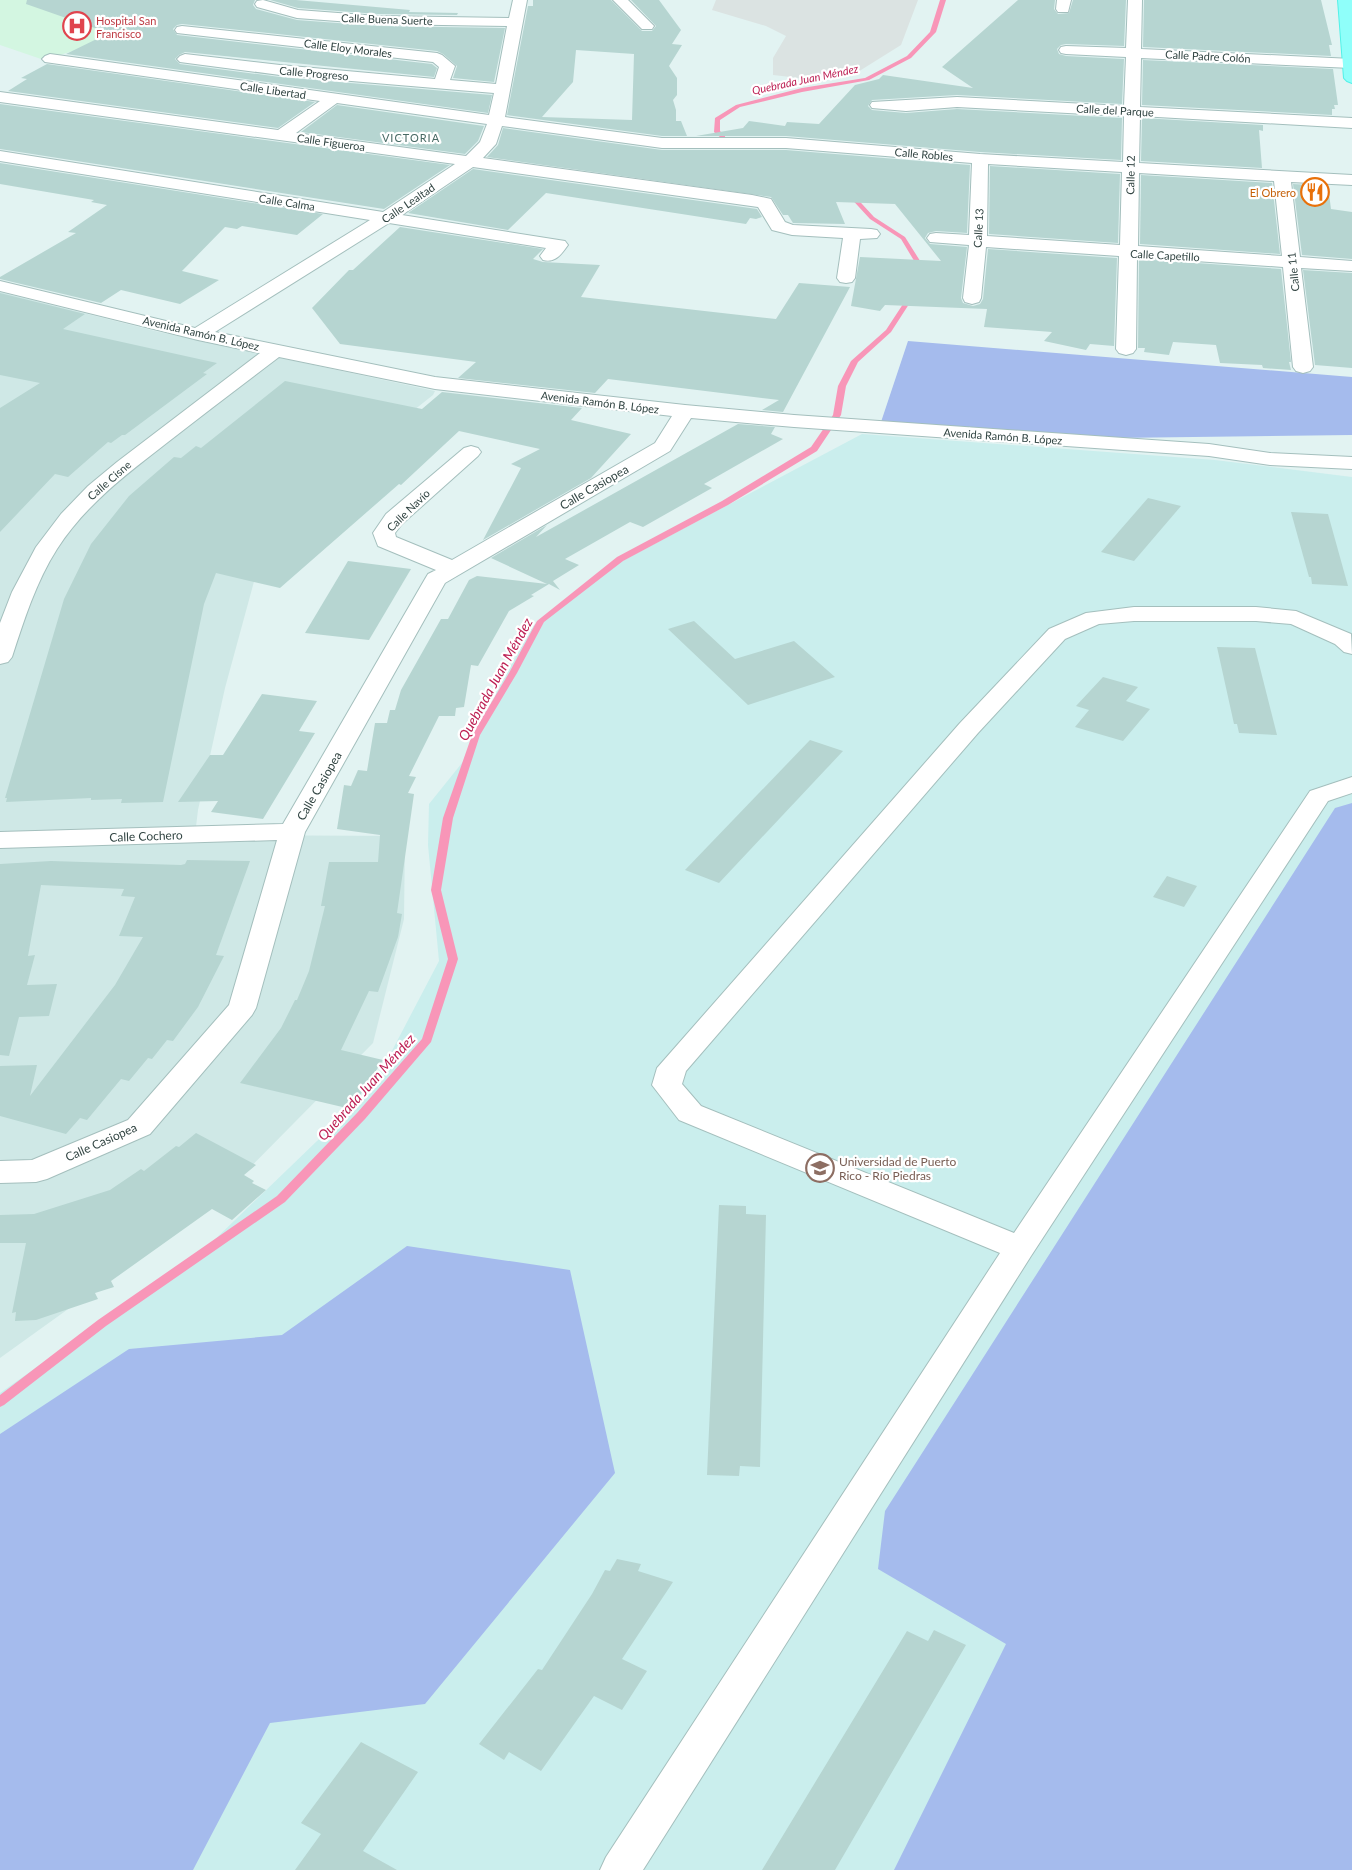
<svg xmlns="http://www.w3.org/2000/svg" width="1352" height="1870" viewBox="0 0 1352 1870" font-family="Lato,sans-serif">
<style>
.residential{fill:#cfe8e6}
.education{fill:#caeeed}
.medical{fill:#d3f6e1}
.green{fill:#a5bbed}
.parking{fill:#dbe3e2}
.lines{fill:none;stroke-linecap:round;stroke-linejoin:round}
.stream{fill:#f896b8;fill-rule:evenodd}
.building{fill:#b6d5d1;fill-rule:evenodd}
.minor-casing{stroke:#a4bfbd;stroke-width:2}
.major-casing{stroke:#52f1e8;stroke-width:2}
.minor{fill:#fff;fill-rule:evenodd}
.major{fill:#8ffffa;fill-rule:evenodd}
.labels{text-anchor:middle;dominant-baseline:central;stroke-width:4.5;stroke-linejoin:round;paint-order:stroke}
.far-street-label{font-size:11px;fill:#324543;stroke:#fff}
.far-health-label{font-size:11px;fill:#be3a42;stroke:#fff;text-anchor:start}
.far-water-label{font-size:11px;font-style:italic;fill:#bd2054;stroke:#fff}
.far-neighbourhood-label{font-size:11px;letter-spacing:1px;fill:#486964;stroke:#fff}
.far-food-label{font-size:11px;fill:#c56008;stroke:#fff;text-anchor:end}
.street-label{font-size:12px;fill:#324543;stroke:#fff}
.education-label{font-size:12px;fill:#785e54;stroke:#fff;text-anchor:start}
.water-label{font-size:14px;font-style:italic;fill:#bd2054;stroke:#fff}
</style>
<rect width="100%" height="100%" fill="#e2f3f2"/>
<!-- residential -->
<path class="residential" d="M0 292 159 332 435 391 433 395 399 422 261 556 225 688 198 810 195 835 405 836 404 919 373 1043 213 1205 0 1358Z"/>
<!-- education -->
<path class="education" d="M862 434 1215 460 1352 477V1870H0V1393L205 1249 373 1087 439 961 428 845 429 804 474 748 498 689 533 626 609 568Z"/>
<!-- medical -->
<path class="medical" d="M0 0H237L44 60 0 45Z"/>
<!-- green -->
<g class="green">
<path d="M908 341 1352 377V435L1114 438 881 422Z"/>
<path d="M1352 803V1870H894L1006 1644 878 1569 885 1511 1335 808Z"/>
<path d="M407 1246 570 1270 615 1473 425 1704 270 1723 193 1870H0V1434L129 1349 282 1335Z"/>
</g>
<!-- parking -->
<path class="parking" d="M716 0H918L901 45 853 75 817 80 773 75V58L786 36 766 26 712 10Z"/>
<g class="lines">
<!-- stream -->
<g class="stream">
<path d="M940 0H946L936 32 911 58 869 80 802 92 740 107 720 120V131L725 136V138H721L714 132 715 118 736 105 802 88 865 78 907 56 930 32Z"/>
<path d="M847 192H851L874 217 905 237 922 264 918 273 913 272 916 264 901 239 870 219 847 194Z"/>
<path d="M910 291 913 293 911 301 891 332 858 362 846 386 841 415 817 451 728 505 623 561 544 622 517 673 480 735 453 818 441 890 458 959 431 1042 365 1119 285 1202 106 1326 4 1405 0 1407V1395L98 1320 277 1196 357 1113 422 1039 448 959 431 890 443 818 472 735 509 673 537 621 617 557 722 501 811 447 833 415 838 386 851 361 886 330 905 301 907 293Z"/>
</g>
</g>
<!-- building -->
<g class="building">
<path d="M27 0H255L253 5 256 9 297 20 378 26 505 28 494 82 453 78 457 66 443 54 437 51 182 24 177 25 173 29 177 35 432 64 437 68 434 77 185 52 179 55 175 59 180 64 280 77 492 95 488 113 66 54 109 33 26 4Z"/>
<path d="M270 0H296L410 10 409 12 458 13 457 15 378 14 298 8Z"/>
<path d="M533 0H611L642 31H652L656 26 631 0H659L681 30 672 44 682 45 669 66 677 78V95L673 100 676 110V121H681L687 136H662L507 115 528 6H533ZM576 50 634 54 632 120 542 117 573 82Z"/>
<path d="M1018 0H1055L1054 9 1058 14 1069 13 1073 0H1126L1124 46 1066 44 1061 45 1057 49 1059 54 1066 56 1124 59 1122 104 957 95 872 100 868 106 872 110 906 113 957 109 1122 118 1121 160 980 152 786 136H696L743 128 749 121 785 126 787 122 819 124 855 85 879 79 883 75 973 88 942 67Z"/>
<path d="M1144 0H1321L1332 45H1329L1331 56 1143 47Z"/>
<path d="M1143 60 1333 69 1338 105H1334L1335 109H1332V115L1142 105Z"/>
<path d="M47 64 315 102 278 128 8 91 27 79 21 78Z"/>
<path d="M0 104 450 165 384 209 0 149Z"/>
<path d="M337 105 484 126 478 141 465 154 301 132Z"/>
<path d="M1142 118 1263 125V131L1259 130 1262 168 1141 161Z"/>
<path d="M503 128 662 150H786L970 165 967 233 936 231 928 233 925 238 930 244 967 247 961 298 963 303 973 306 980 304 983 299 988 249 1117 258 1114 346 1090 344 1086 350 1044 341 1052 332 984 327 987 309 885 305 880 311 851 306 860 257 941 261 895 204 836 202 845 224 793 223 788 215H783L771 197 487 157 498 145Z"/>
<path d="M0 163 323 214 297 235 242 226 237 229 225 227 182 271 219 280 180 304 121 290 101 303 0 279V277L76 233 68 232 107 205 91 202 94 200 0 184Z"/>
<path d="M990 166 1120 174 1118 243 989 234Z"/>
<path d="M473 169 757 209 762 217 756 219 750 218 746 224 546 193 508 230 408 213Z"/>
<path d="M1141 175 1272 183 1280 254 1140 244Z"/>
<path d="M1293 184 1328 186 1331 209 1352 212V259L1302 255Z"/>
<path d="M400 227 543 249 533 259 543 262 600 265 581 297 776 319 799 283 850 287 783 412 762 410 779 400 608 379 595 393 458 378 476 362 340 344 312 308 349 270H353Z"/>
<path d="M1139 259 1281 269 1291 362H1289L1291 370 1263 368 1262 365 1220 363 1216 345 1173 342 1169 355 1144 352 1145 348H1138Z"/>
<path d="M1303 270 1352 273V368L1315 365Z"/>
<path d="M0 293 85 314 63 329 217 363 203 373 207 374 125 435H122L111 443 108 442 68 477 55 474 0 532V408L40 383 0 375Z"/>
<path d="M285 381 422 409 442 392 582 408 571 420 631 434 591 478 483 540 521 468 511 464 540 449 459 431 401 485 399 484 280 588 216 573 204 604 163 802 121 803 122 799 91 800V798L6 802 7 798H5L64 599 91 544 129 496 174 457 181 458 196 446 201 448Z"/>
<path d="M738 424 775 427 771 434 783 439 704 484 712 488 643 527 630 522 565 559 579 565 553 581 560 590 549 584 531 595 534 596 509 611 478 666 471 665 464 707 456 708 455 716H439L409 776 416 777 408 793 414 794 397 913 402 914 398 937 378 992 369 991 341 1050 383 1060 351 1109 240 1083 281 1028 295 1000H297L309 971 325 906H321L329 862H378L380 835 337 829 344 785 351 786 358 770 367 771 375 723H387L390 710H395L401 690 441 619H448L469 580 477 576 547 584 491 558 547 525 536 537Z"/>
<path d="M1148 498 1181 506 1134 561 1101 552Z"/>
<path d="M1291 512 1328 514 1348 586 1312 584 1311 577H1309Z"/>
<path d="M348 561 411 569 369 640 305 633Z"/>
<path d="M694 621 735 659 794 641 835 677 748 705 668 629Z"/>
<path d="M1217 647 1255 648 1277 735 1239 733 1237 724H1234Z"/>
<path d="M1103 677 1138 687 1126 701 1150 709 1123 741 1075 727 1089 710 1076 706Z"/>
<path d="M262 694 317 701 299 731 315 733 263 819 211 812 218 801 178 802 210 755H223Z"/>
<path d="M810 740 843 751 719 883 685 870Z"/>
<path d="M187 860 250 861 216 955 224 956 198 1007 173 1041 167 1040 152 1059 148 1058 129 1081 121 1079 87 1120 80 1118 66 1134 0 1116V1066L37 1065 30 1096 115 985 143 937 119 936 135 897 121 896 124 889 41 885 28 956 35 955 27 985 57 984 49 1016 19 1017 9 1056 0 1055V864L51 861 181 865 185 864Z"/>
<path d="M1167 876 1197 886 1184 907 1153 897Z"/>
<path d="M196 1133 256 1165 244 1175 254 1181 252 1183 266 1190 232 1220 212 1209 111 1281 114 1287 95 1293 98 1299 36 1320 15 1321 16 1312 12 1313 26 1243H0V1215L34 1214 110 1190 141 1169 144 1171 176 1146 179 1147Z"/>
<path d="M719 1205 746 1206V1214L766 1215 760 1467 740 1466 739 1476 707 1475Z"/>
<path d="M617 1559 641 1564 638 1571 673 1582 622 1659 647 1671 622 1710 594 1696 541 1771 509 1752 504 1760 479 1744 538 1669 542 1670 592 1594 605 1570 610 1571Z"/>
<path d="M934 1630 966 1645 835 1870H762L907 1631 928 1641Z"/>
<path d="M361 1742 418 1772 363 1851 397 1870H295L321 1834 301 1823Z"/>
</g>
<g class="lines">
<defs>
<g id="minor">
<path d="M263 0 298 10 378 16 509 18 513 0H527L505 117 662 138H786L980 154 1123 162 1124 116 957 107 906 111 872 108 870 105 872 102 957 97 1124 106 1126 57 1066 54 1061 53 1059 50 1061 47 1066 46 1126 48 1128 0H1142L1141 49 1352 59 1351 68 1141 58 1140 107 1352 118V128L1140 116 1139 163 1352 175V185L1291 182 1300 257 1352 261V271L1301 268 1313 367 1310 371 1303 373 1296 371 1293 367 1283 267 1137 257 1136 349 1133 353 1126 355 1119 353 1116 349 1119 256 986 247 981 298 979 302 972 304 965 302 963 298 969 245 930 242 927 238 930 234 936 233 969 235 972 163 786 148H662L502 126 496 144 483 158 752 195 771 199 785 222 793 225 871 229 877 230 880 234 877 238 860 239 855 278 852 282 846 283 840 282 837 278 843 238 792 235 772 230 758 207 473 167 402 215 565 241 568 245C561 255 555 263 543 260L540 256 546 248 389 223 215 332 435 377 685 405 794 415 1209 444 1270 453 1352 457V469L1270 465 1209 456 794 427 691 418 670 451 445 583 305 832 256 1008 252 1015 150 1134 47 1179 36 1182 0 1183V1161L32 1160 128 1120 229 1005 277 840 0 848V832L283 824 425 579 428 574 436 570 378 546 373 533 386 514 464 448 471 446 478 448 481 452 478 456 402 524 395 533 396 537 452 560 655 443 672 416 435 389 279 357C242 385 205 413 168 442 128 473 85 505 57 549 36 582 24 620 12 657L8 662 0 664V623L12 592 36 547 61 514 88 486 117 462 260 353 198 340 0 291V281L195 328 370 220 0 161V151L383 212 455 164 0 102V92L278 130 320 101 45 62 42 59 45 56 50 54 489 115 494 93 280 75 180 62 177 59 180 56 185 54 280 65 435 79 439 67 433 62 177 33 175 30 177 27 182 26 437 53 442 55 455 66 450 80 496 84 507 26 378 24 297 18 257 7 255 4 257 1ZM337 103 487 124 480 142 466 156 296 133ZM988 164 1122 172 1120 245 987 236ZM1139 173 1274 181 1282 256 1138 246Z"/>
<path d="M613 0H628L654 26 652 29H642Z"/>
<path d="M1057 0H1071L1068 12H1058L1056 9Z"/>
<path d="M1134 607H1256L1296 611 1351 634 1352 654 1344 652 1335 644 1291 624 1256 621H1134L1099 624 1065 639 978 733 686 1071 682 1084 701 1106 1014 1233 1310 791 1352 777V793L1328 801 1031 1256 643 1870H600L606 1857 1000 1253 679 1120 652 1085 657 1068 960 723 1049 629 1086 613Z"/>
</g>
<path id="major" d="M1338 0H1352V83L1347 81 1344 78Z"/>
</defs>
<!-- minor casing -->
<use href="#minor" class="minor-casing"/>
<!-- major casing -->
<use href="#major" class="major-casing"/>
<!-- minor -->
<use href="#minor" class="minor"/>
<!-- major -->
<use href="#major" class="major"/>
</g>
<!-- icons -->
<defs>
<symbol id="hospital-ring" viewBox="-11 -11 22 22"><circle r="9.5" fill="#fff" stroke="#e0444e" stroke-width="1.5"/><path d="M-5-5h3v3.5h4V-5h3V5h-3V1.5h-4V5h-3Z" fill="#e0444e"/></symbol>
<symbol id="restaurant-ring" viewBox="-11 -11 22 22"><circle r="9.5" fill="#fff" stroke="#e8710a" stroke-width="1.5"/><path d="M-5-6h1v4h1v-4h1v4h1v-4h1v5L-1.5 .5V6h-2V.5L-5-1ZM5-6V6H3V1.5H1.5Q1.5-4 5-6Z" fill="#e8710a"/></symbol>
<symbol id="university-ring" viewBox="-11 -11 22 22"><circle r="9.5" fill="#fff" stroke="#8d6e63" stroke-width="1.5"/><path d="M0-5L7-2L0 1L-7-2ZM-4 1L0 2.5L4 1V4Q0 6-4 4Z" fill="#8d6e63"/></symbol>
</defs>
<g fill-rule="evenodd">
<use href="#hospital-ring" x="61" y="10" width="32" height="32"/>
<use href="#restaurant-ring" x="1299" y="176" width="32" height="32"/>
<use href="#university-ring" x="804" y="1152" width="32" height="32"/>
</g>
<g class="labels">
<!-- far-street labels -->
<g class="far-street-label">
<text transform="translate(387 19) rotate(2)">Calle Buena Suerte</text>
<text transform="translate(348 48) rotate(7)">Calle Eloy Morales</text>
<text transform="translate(1208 56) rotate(3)">Calle Padre Colón</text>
<text transform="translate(314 73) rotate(5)">Calle Progreso</text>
<text transform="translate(273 90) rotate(8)">Calle Libertad</text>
<text transform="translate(1115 110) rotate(3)">Calle del Parque</text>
<text transform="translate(331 142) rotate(8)">Calle Figueroa</text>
<text transform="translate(924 154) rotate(5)">Calle Robles</text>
<text transform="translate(1130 175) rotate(-89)">Calle 12</text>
<text transform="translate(287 202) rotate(9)">Calle Calma</text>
<text transform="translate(408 203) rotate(-34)">Calle Lealtad</text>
<text transform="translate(978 228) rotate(-87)">Calle 13</text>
<text transform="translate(1165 255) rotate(3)">Calle Capetillo</text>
<text transform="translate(1293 272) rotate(-96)">Calle 11</text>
<text transform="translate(201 333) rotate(13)">Avenida Ramón B. López</text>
<text transform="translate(600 402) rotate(7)">Avenida Ramón B. López</text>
<text transform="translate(1003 436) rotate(4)">Avenida Ramón B. López</text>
<text transform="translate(109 480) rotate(-41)">Calle Cisne</text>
<text transform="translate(408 510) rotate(-44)">Calle Navío</text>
</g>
<!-- far-health labels -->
<g class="far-health-label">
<text x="96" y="20">Hospital San<tspan x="96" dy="13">Francisco</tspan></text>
</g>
<!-- far-water labels -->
<g class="far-water-label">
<text transform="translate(805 79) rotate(-12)">Quebrada Juan Méndez</text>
</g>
<!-- far-neighbourhood labels -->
<g class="far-neighbourhood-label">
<text x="411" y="137">VICTORIA</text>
</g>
<!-- far-food labels -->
<g class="far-food-label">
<text x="1296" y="192">El Obrero</text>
</g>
<!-- street labels -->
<g class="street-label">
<text transform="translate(594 487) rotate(-30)">Calle Casiopea</text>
<text transform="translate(319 786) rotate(-60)">Calle Casiopea</text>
<text transform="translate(146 836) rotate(-2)">Calle Cochero</text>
<text transform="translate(101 1142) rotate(-24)">Calle Casiopea</text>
</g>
<!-- education labels -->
<g class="education-label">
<text x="839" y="1161">Universidad de Puerto<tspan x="839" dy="14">Rico - Río Piedras</tspan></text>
</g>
<!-- water labels -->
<g class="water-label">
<text transform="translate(495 679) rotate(-61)">Quebrada Juan Méndez</text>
<text transform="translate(366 1087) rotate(-48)">Quebrada Juan Méndez</text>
</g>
</g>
</svg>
